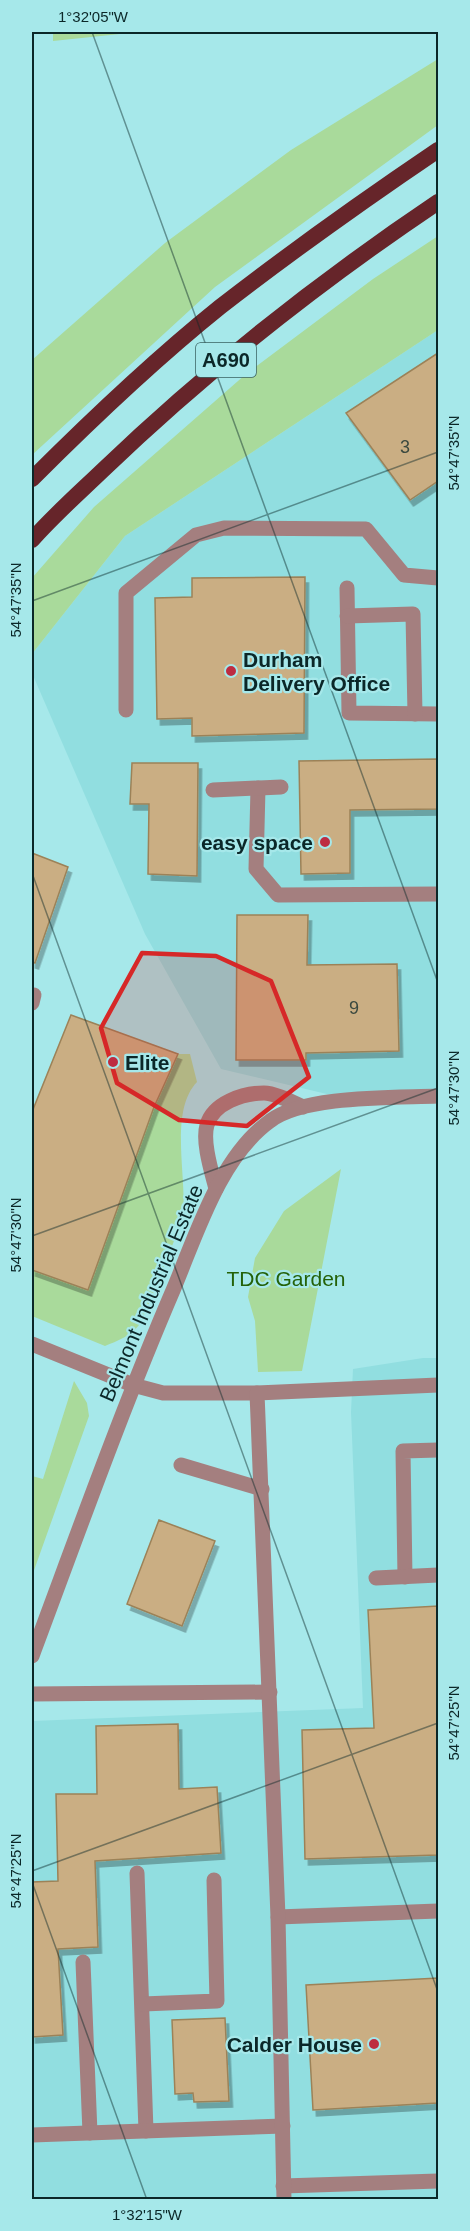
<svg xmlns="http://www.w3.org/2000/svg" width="470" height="2231" viewBox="0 0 470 2231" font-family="Arial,sans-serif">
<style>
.built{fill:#91dee0}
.green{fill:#a9da9b}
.building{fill:#caae83;stroke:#9c8258;stroke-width:1.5;filter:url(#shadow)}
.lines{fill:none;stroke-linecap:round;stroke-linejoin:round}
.service{stroke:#a47f7f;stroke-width:15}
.minor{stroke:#a47f7f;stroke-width:15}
.trunk{stroke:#66252a;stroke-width:16}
.marked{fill:#d62828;fill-opacity:0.2;stroke:#d62828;stroke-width:4.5;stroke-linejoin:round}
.ticks{fill:none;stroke:#0b2728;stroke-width:1.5;stroke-opacity:0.45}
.poi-dot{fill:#bd2c41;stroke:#a6e8ea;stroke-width:2}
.labels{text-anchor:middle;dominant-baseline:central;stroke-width:4.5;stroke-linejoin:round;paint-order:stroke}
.number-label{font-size:18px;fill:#3b493f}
.shield{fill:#a6e8ea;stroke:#3a6162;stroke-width:1.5}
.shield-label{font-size:20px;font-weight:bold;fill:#0b2728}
.poi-label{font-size:21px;font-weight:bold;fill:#0b2728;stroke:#a6e8ea;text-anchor:start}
.park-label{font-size:21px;fill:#246108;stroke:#a6e8ea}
.street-label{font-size:21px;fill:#0b2728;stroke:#a6e8ea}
.neatline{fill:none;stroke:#0b2728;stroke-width:2}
.ticks-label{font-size:15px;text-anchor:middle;fill:#0b2728}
</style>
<defs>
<filter id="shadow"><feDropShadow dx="3.5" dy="6" stdDeviation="0" flood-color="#0004"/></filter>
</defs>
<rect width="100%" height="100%" fill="#a6e8ea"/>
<!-- built -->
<g class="built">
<path d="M438 330V1096L352 1100 221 1069 145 934 32 673V654L125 536Z"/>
<path d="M423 1358H438V2199H32V1721L363 1708 351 1412 353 1369Z"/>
</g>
<!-- green -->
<g class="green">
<path d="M53 32H139L53 41Z"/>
<path d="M438 59V125L215 287 32 455V360L165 243 291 150Z"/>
<path d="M438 236V330L125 536 32 654V578L94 507 246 374 373 279Z"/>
<path d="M178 1054H190L197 1082C169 1111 187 1176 183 1215 182 1223 144 1319 139 1325 131 1336 117 1341 105 1346L32 1316V1270L88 1290 154 1107Z"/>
<path d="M341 1169 302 1371 258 1372 255 1321 248 1297 255 1258 284 1211Z"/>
<path d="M74 1381 87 1403 89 1416 32 1576V1476L43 1479Z"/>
</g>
<!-- building -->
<g class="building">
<path d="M438 353V481L410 500 346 413Z"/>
<path d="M305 577 304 733 192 736V718L157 719 155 598 192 597V578Z"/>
<path d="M438 759V809L350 810V873L301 874 299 761Z"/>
<path d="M132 763H198L197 876 148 874 149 804H130Z"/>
<path d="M32 853 68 867 35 963 32 962Z"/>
<path d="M237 915H308L307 965 397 964 399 1051 306 1053V1060H236Z"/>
<path d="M71 1015 178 1054 154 1107 88 1290 32 1270V1112Z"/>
<path d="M159 1520 215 1541 182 1626 127 1604Z"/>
<path d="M438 1606V1855L305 1859 302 1730 374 1728 368 1610Z"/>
<path d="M178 1724 179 1789 217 1787 221 1853 95 1861 98 1947 58 1949 63 2035 32 2037V1882L58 1881 56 1794H97L96 1726Z"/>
<path d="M438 1978V2103L313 2110 306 1985Z"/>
<path d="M225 2018 229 2101 194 2102 193 2093 175 2094 172 2020Z"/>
</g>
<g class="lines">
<!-- service -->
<g class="service">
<path d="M347 588 349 713 438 714"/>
<path d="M347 616 413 614 415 714"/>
<path d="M126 710V593L196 535 224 528 366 529 404 575 438 578"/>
<path d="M258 788 256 869 278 895 438 894"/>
<path d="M213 790 281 787"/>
<path d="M32 1003 34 995"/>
<path d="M216 1189C212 1173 202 1142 207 1125 213 1103 243 1093 264 1093 275 1093 292 1102 303 1107"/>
<path d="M133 1385 163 1393H257"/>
<path d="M181 1465 262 1489"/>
<path d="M405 1577 403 1451 438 1450"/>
<path d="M376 1578 438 1575"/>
<path d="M32 1694 270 1692"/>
<path d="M137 1873 146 2131"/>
<path d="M278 1917 438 1911"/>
<path d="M83 1962 90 2133"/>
<path d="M143 2004 217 2001 214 1880"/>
<path d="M32 2135 283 2126"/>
<path d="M283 2186 438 2181"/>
<path d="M284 2200 278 1917 257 1393 438 1385"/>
</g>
<!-- minor -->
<g class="minor">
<path d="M32 1344 133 1385"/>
<path d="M32 1656C78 1533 122 1409 174 1288 197 1233 220 1157 270 1121 304 1095 395 1098 438 1096"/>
</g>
<!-- trunk -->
<g class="trunk">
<path d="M32 479C92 419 154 360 220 307 291 252 364 200 438 150"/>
<path d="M32 540C54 515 79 493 103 470 207 370 319 282 438 202"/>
</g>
</g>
<!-- marked area -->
<path class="marked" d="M142 953 216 956 271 981 309 1077 247 1126 179 1120 117 1083 101 1028Z"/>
<!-- ticks -->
<path class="ticks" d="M92 32 438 983M32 601 438 452M32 873 438 1992M32 1236 438 1088M32 1871 438 1723M32 1882 147 2200"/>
<!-- markers -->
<g class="poi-dot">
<circle cx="231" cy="671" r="6"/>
<circle cx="325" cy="842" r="6"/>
<circle cx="113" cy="1062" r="6"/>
<circle cx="374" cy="2044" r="6"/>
</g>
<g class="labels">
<!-- number labels -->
<g class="number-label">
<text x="405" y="447">3</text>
<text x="354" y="1008">9</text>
</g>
<!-- shield labels -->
<rect class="shield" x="196" y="343" width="60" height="34" rx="4.5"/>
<g class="shield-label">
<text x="226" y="360">A690</text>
</g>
<!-- poi labels -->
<g class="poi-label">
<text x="243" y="659">Durham<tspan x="243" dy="24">Delivery Office</tspan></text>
<text x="313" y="842" text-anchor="end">easy space</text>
<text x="125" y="1062">Elite</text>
<text x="362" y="2044" text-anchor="end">Calder House</text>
</g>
<!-- park labels -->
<g class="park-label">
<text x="286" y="1278">TDC Garden</text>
</g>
<!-- street labels -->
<g class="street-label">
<text transform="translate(151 1293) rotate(-67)">Belmont Industrial Estate</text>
</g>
</g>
<!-- border -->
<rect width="470" height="2231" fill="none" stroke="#a6e8ea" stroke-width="66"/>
<rect x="33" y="33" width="404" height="2165" class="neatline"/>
<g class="ticks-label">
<text x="93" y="22">1°32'05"W</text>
<text transform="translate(454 453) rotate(-90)" y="5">54°47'35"N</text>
<text transform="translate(16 600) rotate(-90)" y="5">54°47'35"N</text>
<text transform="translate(454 1088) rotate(-90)" y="5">54°47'30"N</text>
<text transform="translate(16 1235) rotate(-90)" y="5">54°47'30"N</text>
<text transform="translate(454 1723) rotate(-90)" y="5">54°47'25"N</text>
<text transform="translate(16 1871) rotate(-90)" y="5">54°47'25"N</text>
<text x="147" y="2220">1°32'15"W</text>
</g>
</svg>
